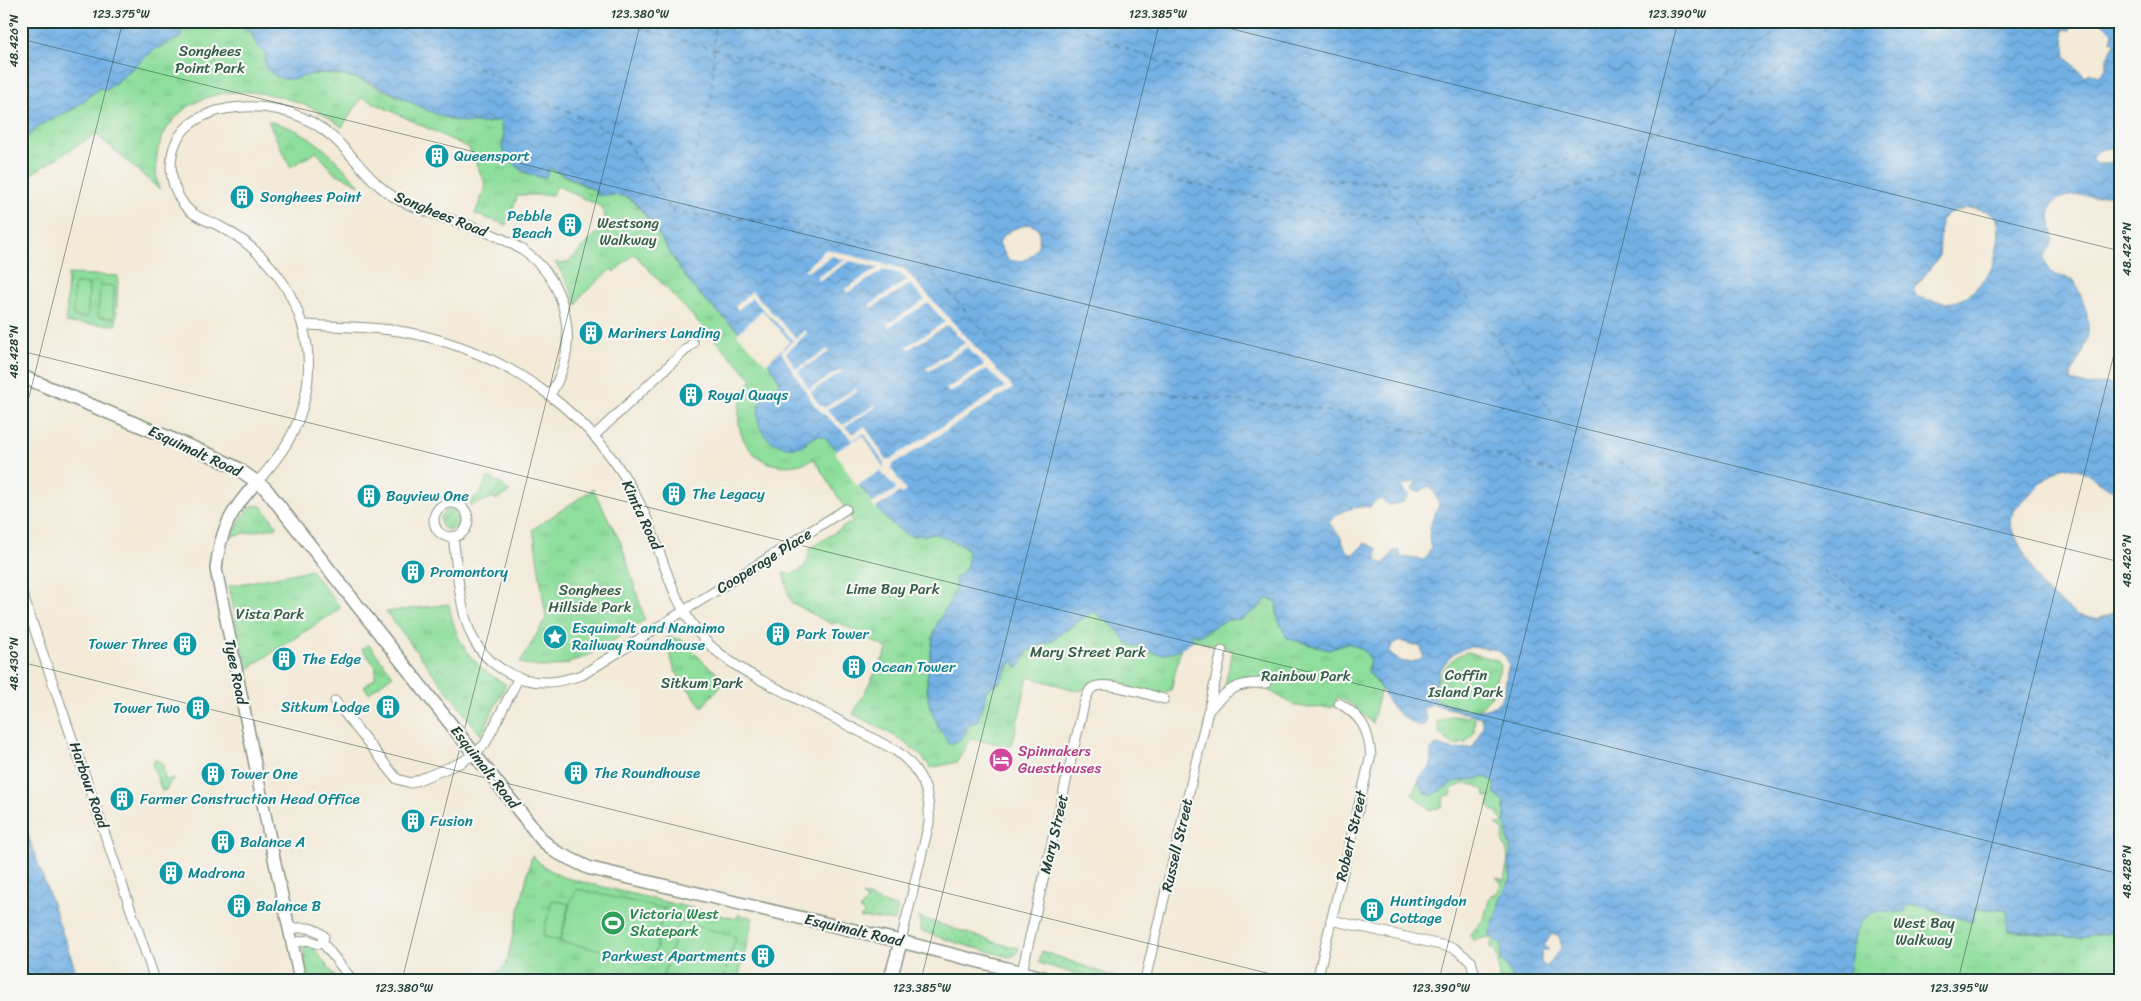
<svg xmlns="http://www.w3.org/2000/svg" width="2141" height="1001" viewBox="0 0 2141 1001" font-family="Sriracha,sans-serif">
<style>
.grass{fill:url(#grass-dots);stroke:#568e68}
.park{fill:url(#park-tufts);stroke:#568e68}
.garden{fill:url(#garden-furrows);stroke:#568e68}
.pitch{fill:#8ede9c;stroke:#568e68}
.water{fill:url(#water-waves);stroke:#49778c;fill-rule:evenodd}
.pier{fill:#f3ead8}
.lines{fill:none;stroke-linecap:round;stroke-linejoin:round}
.ferry{stroke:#345a60;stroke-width:1;stroke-dasharray:6 5;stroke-linecap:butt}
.minor-casing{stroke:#899486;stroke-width:11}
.tertiary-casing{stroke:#899486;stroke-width:14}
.secondary-casing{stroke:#899486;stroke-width:15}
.minor{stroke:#fff;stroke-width:9}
.tertiary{stroke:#fff;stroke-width:11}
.secondary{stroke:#fff;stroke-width:12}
.ticks{fill:none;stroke:#1f3d34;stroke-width:1;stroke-opacity:0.45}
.labels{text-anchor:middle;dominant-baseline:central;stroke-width:4.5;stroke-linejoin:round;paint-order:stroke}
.park-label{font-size:15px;fill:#355d49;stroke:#f6f6f2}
.culture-label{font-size:15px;fill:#0d838f;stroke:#f6f6f2;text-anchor:start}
.street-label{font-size:15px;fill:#1f3d34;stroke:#f6f6f2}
.hotel-label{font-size:15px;fill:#b23c85;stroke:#f6f6f2;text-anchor:start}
.leisure-label{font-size:15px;fill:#27864d;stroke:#f6f6f2;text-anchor:start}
.neatline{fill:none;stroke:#1f3d34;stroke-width:2}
.ticks-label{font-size:12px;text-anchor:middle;fill:#1f3d34}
</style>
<defs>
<pattern id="grass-dots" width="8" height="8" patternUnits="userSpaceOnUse" patternTransform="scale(1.25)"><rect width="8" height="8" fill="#8ede9c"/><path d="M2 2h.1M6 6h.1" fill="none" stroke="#7abf87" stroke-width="1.8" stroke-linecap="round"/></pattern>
<pattern id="park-tufts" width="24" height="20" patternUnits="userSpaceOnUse" patternTransform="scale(1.25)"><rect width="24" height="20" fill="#8ede9c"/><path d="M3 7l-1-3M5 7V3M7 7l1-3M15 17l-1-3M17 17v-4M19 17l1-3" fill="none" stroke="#7abf87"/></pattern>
<pattern id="garden-furrows" width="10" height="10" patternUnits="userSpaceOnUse" patternTransform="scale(1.25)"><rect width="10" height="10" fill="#8ede9c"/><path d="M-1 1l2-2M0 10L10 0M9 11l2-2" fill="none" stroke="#7abf87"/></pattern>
<pattern id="water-waves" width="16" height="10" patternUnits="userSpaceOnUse" patternTransform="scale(1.25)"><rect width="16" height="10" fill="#73b1e5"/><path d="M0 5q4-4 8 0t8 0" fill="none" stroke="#5e91ba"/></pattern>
</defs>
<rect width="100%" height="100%" fill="#f6f6f2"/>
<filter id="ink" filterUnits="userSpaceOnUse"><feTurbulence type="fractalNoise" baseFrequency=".02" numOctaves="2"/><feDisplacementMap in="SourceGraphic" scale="10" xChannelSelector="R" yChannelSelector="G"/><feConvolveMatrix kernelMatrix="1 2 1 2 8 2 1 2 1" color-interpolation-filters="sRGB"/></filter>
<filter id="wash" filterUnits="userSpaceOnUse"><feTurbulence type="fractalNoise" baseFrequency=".0096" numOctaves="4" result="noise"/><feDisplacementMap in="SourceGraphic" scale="20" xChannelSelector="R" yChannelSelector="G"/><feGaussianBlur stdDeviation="1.12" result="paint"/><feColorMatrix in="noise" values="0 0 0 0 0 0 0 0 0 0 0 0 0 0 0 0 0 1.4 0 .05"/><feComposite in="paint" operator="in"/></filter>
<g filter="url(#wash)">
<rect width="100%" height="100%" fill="#f3ead8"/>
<!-- grass -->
<g class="grass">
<path d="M862 895 898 908 895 921 860 918 864 914 860 909 867 901Z"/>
<path d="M919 917 997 943 1019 948 1017 954 1009 957 957 943 921 931Z"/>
<path d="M1042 951 1123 980H1095L1039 963Z"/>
</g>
<!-- park -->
<g class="park">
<path d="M179 21H223C231 29 235 25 244 28 254 31 252 40 258 47 262 50 264 51 266 55L264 62 312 75 323 73 356 78 452 120 487 123 500 120 504 137 502 148 522 172 544 178 549 168 597 192 596 194C607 197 623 192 632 201 656 224 669 257 690 283 717 318 760 341 780 382L768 394 805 443 819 435 826 438 842 456 860 486 888 521 912 536 936 534 966 547C971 562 967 569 955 578 958 596 942 612 936 627 932 637 932 648 930 658 924 688 926 704 941 731L965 734 969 724 976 722 986 698 985 693 989 687 999 683 1011 662 1015 661 1017 668 1028 651 1051 641 1093 611 1117 629 1125 640 1148 652 1169 654 1181 648 1171 690 1160 694 1093 683 1080 691 1028 677 1012 746 970 739 957 762 931 768C912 741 881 729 853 714L888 649 838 622 831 624 791 602 783 573C799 576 810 565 809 549L853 521 814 459C758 486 716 428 752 379L634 254 614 272 611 269 580 297 577 305 570 287 555 262 560 264 567 263 607 223 602 207 557 186 552 195H518L506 225 475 214 486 186 469 148 362 97 342 127C296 90 204 70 166 130 155 148 154 169 159 189L96 134 21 180V148L29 135 42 124 75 108 98 89 102 88 106 91 154 50 180 38Z"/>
<path d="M268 121C313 131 329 154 360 185L333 172 317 152 290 167Z"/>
<path d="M68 274 118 276 116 325 66 323Z"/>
<path d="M593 489 621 543 645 620C607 643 567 679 520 663L546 618 533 529Z"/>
<path d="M254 505 261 506 278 527 232 536 244 514Z"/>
<path d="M311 570 341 608 246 670 229 586Z"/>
<path d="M1267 598 1277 602V616L1287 638 1329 650 1349 643 1365 651 1370 659 1368 671 1381 689 1372 723 1352 704 1337 697 1334 707 1309 708 1294 705 1268 690 1270 678 1244 677 1225 685 1233 650 1193 640 1191 634 1194 632 1198 637 1218 624 1228 620 1242 619 1260 607Z"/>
<path d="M449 604C454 640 473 668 506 684L481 735 386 612Z"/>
<path d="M669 637 682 640 708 666 726 680 702 707 675 671 665 639Z"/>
<path d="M368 644 393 675 369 693 364 687 375 678 376 667 362 649Z"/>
<path d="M1467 652 1497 660 1501 666 1495 682 1493 694 1476 712 1462 713 1431 696C1438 678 1446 658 1467 652Z"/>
<path d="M1450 716 1475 717 1474 732 1466 743 1454 745 1440 735 1437 722Z"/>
<path d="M156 759 163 765 165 780 175 778 170 782 166 790 162 791 152 764Z"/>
<path d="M1487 777 1494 782 1495 794 1504 802 1505 822 1511 853 1508 861 1511 878 1500 900 1498 911 1489 935 1502 945 1501 962 1505 963 1513 980H1499L1498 957 1495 953 1496 950 1490 948 1492 940 1487 937 1474 940 1469 935 1484 919 1490 896 1497 893 1502 884 1496 877 1504 880C1507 864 1511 856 1503 843L1504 831 1496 824H1502L1503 821 1498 816 1499 813 1492 810 1488 806 1491 797H1485L1484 790C1474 783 1463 782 1452 789L1451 795 1444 796 1442 806 1431 811 1412 794 1418 782 1425 793 1454 782Z"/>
<path d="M532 855 543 866 562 877 737 919 738 914 753 918 738 980H488L506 965Z"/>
<path d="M1908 904 1921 906 1972 922 1975 909H2008V931L2081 938 2120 931V950L2117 947 2115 951 2120 969V980H1846C1853 958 1850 915 1880 911 1887 910 1896 913 1904 912Z"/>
<path d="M309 945 312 946 338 980H309L303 951 305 946Z"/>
</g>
<!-- garden -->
<g class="garden">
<path d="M491 478 502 484 510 492 495 500 494 497 470 506 468 501C477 497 484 489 487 479Z"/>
<circle cx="450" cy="520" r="10"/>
</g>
<!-- pitch -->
<g class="pitch">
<path d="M74 284H89L88 317 73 316Z"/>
<path d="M100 285 114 286 113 318 98 317Z"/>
<path d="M577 889 665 909 657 934V948L651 960C641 966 630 961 623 954L560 942 571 900Z"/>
<path d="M552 900 569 904 560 941 543 936Z"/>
<path d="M680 921 736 937 723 980H677L663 976Z"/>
</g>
<!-- water -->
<g class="water">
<path d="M21 21H179L177 24 182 36 154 50 105 91 102 88 98 89 75 108 42 124 29 135 21 148Z"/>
<path d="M223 21H2076L2070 30 2063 29 2066 57 2085 77 2090 73 2100 76 2107 67V57L2116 42 2111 41 2113 33 2101 21H2120V146L2100 150 2091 157 2096 164 2120 163V193C2112 194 2104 195 2096 196 2080 196 2048 190 2050 217 2053 240 2058 235 2044 257 2049 279 2056 273 2074 280 2083 300 2094 323 2085 346 2081 360 2071 367 2071 381L2091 386 2102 383 2120 386V495L2081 470 2063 466 2043 481 2013 511 2010 526 2041 587 2076 615 2097 619 2115 612 2120 617V931L2081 938 2008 930 2007 909H1975L1972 922 1921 906 1908 904 1904 912C1896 913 1887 910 1880 911 1850 915 1853 958 1846 980H1568L1563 977 1558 980H1513L1505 963 1501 962 1502 945 1489 935 1498 911 1500 900 1511 878 1508 861 1511 853 1505 822 1504 802 1495 794 1494 782 1487 777 1454 782 1433 795 1425 793 1418 782 1421 775 1431 767V750L1436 745 1455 750 1473 747 1483 726 1481 717 1433 704 1423 708 1427 720 1422 727C1384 711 1392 698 1368 671L1370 659 1365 651 1349 643 1329 650 1287 638 1277 616V602L1267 598 1260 607 1242 619 1228 620 1218 624 1197 637 1194 632 1191 634 1194 639C1178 651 1164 660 1145 649 1139 646 1133 647 1127 642 1123 639 1121 634 1118 630 1114 627 1098 615 1093 611L1051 641 1028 651 1018 669 1015 661 1011 662 999 683 989 687 985 693 986 698 976 723 969 724 961 740 949 744C929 713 923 694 930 658 932 648 932 637 936 627 942 611 958 596 955 578 967 570 971 562 966 547L936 534 912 536 905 534 888 521 860 486 842 456 826 438 818 435 805 442 806 444C780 456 749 433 760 403 764 393 772 390 780 382 761 342 718 318 691 284 671 260 656 221 632 200 623 192 607 197 596 195L597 191 550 168 545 178C523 174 513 166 502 148L504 137 500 120C445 135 405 91 356 78 346 76 331 72 321 73 298 75 284 89 265 67L266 55 258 47 251 32 240 27 230 28ZM1968 208C1976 209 1987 209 1994 215 2004 223 1996 261 1990 271 1985 279 1971 295 1962 299 1947 306 1933 301 1917 297L1913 290 1939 257 1941 220 1949 213ZM1029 224 1038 228C1044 248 1029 266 1008 260L999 243C1005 230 1016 228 1029 224ZM1417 481 1412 490 1419 492 1429 486 1435 493 1439 505C1432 520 1426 531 1431 548L1425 560 1400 557V551H1394L1384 564 1376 560 1377 549 1365 543 1353 555 1346 550 1340 536 1329 523C1335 511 1358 505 1370 507L1375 501 1381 499 1389 505 1403 502 1409 495 1400 486ZM1400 641 1421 647 1423 657C1411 665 1399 664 1389 652L1393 644ZM1468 647C1484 648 1504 646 1509 665 1505 675 1507 685 1503 695 1493 721 1451 707 1433 698 1434 675 1446 654 1468 647ZM1555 934 1559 936 1562 947 1546 967 1541 962 1542 950H1549L1544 946 1551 935Z"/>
<path d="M21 815 79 980H21Z"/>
</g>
<!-- pier -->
<g class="pier">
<path d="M826 249 904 269 1013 388 892 465 891 468 906 491 902 494 900 492 875 509 871 504 897 489 880 471 857 486 835 452 863 435 884 468V464L864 433 853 440 815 406 781 352 793 340 752 298 738 310 735 307 752 291 796 338 805 330 807 333 786 353 796 369 828 349 829 352 798 371 809 389 840 370 842 372 811 392 818 403 824 408 856 388 857 391 826 410 843 425 875 405 876 407 845 427 853 434 865 426 887 461 1005 387 987 369 949 393 946 389 984 365 967 347 929 371 926 368 965 343 948 325 909 349 907 346 945 322 928 303 889 327 887 324 925 300 910 284 871 308 869 305 907 280 901 274 884 270 847 293 845 289 878 268 850 261 819 281 817 277 845 260 832 256 807 272 804 270Z"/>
<path d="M762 310 790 341 766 364 737 334Z"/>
</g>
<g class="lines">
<!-- ferry -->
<g class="ferry">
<path d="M389 21 510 84 624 138 672 213"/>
<path d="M617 21 1182 182 1335 213 1466 221 1673 156 1814 42 1832 21"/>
<path d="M709 21 1016 103 1168 148 1318 179 1476 188 1658 131 1790 21"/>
<path d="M1064 21 1151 59 1311 106 1352 139 1561 426 1634 470 1797 555 1977 664 2040 704 2120 748"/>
<path d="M672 213 797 224 914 253 1047 402 1138 391 1319 409 1447 439 1624 494 1786 575 2029 722 2120 764"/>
<path d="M672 213 691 168 712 93 715 21"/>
</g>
</g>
</g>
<g filter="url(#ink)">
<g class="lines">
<defs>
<g id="minor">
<path d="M304 325C337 327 372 326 405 332 508 351 598 415 643 510 663 553 670 602 704 639 727 664 759 679 788 694 824 713 860 732 895 750 921 769 931 791 929 823L901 941"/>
<path d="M595 435 693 343"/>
<path d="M257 482C276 461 293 439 301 412 321 352 299 288 252 248 242 239 231 232 219 226 207 220 194 217 185 206 167 183 165 147 188 126 203 113 223 108 243 107 283 105 317 119 344 148 363 168 376 188 401 201 464 231 549 232 565 315 571 343 565 371 550 395"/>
<circle cx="451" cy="520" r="17"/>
<path d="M453 536C457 566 459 607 471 634 483 662 514 682 545 682 557 683 570 678 582 675L846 509"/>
<path d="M21 590 155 980"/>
<path d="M335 701 397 779 411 783 462 762 474 754 485 744 519 677"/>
<path d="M1209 709 1222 651"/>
<path d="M1331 920 1454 948 1471 961 1476 980"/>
<path d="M290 929C304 927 313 926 324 936L323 943 352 980"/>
<path d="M293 943 308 940 318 944 323 943"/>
<path d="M1020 980 1084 704C1086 699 1087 693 1091 689 1101 678 1149 695 1164 699"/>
<path d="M1145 980 1208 711C1227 689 1237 682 1266 683"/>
<path d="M1317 980 1371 755C1368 728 1362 717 1339 703"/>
</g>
<path id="tertiary" d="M257 482C231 510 220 530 216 569L271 844 300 980"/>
<g id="secondary">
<path d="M21 376 215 457 237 468 265 488 542 840 556 852 589 868 895 940 1052 980"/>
<path d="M890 980 901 941"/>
</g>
</defs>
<!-- minor casing -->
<use href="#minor" class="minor-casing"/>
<!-- tertiary casing -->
<use href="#tertiary" class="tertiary-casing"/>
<!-- secondary casing -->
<use href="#secondary" class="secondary-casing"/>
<!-- minor -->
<use href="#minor" class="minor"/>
<!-- tertiary -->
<use href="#tertiary" class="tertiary"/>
<!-- secondary -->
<use href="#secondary" class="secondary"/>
</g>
</g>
<!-- ticks -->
<path class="ticks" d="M1200 21 2120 251M21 39 2120 562M21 351 2120 874M21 429 123 21M21 662 1295 980M21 974 45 980M402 980 641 21M921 980 1160 21M1439 980 1678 21M1958 980 2120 330"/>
<!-- icons -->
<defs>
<symbol id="building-disc" viewBox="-11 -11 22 22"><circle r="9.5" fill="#0f9aa8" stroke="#f6f6f2"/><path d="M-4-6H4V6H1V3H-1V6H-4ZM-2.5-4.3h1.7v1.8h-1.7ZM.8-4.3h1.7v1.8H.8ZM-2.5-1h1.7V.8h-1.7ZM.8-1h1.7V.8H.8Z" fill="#fff"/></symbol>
<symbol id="sight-disc" viewBox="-11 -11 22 22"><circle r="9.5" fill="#0f9aa8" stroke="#f6f6f2"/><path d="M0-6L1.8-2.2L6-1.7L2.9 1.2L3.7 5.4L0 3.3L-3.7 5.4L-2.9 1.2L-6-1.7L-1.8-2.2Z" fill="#fff"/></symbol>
<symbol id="hotel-disc" viewBox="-11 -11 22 22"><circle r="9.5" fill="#d1479c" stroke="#f6f6f2"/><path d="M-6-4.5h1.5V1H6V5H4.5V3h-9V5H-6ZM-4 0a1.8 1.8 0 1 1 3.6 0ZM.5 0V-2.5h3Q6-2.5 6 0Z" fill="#fff"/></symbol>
<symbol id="stadium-disc" viewBox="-11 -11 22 22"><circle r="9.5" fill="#2e9e5b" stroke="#f6f6f2"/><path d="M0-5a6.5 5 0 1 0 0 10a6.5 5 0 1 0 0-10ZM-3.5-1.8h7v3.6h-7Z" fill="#fff"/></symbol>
</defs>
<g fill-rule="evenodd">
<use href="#building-disc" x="423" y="142" width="28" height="28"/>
<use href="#building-disc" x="228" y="183" width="28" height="28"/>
<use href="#building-disc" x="556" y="211" width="28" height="28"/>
<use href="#building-disc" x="577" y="319" width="28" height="28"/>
<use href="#building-disc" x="677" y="381" width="28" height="28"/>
<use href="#building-disc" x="660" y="480" width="28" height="28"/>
<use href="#building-disc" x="355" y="482" width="28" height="28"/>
<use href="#building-disc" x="399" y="558" width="28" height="28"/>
<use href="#building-disc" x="764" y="620" width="28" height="28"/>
<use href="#sight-disc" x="541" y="623" width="28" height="28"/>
<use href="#building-disc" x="171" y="630" width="28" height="28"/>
<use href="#building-disc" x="270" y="645" width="28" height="28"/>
<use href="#building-disc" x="840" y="653" width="28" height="28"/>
<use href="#building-disc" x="374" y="693" width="28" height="28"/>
<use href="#building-disc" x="184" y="694" width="28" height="28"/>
<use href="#hotel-disc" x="987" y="746" width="28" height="28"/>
<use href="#building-disc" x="562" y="759" width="28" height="28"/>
<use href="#building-disc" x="199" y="760" width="28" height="28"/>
<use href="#building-disc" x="108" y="785" width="28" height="28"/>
<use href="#building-disc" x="399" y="807" width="28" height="28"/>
<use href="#building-disc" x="209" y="828" width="28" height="28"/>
<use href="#building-disc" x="157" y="859" width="28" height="28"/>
<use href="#building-disc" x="225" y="892" width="28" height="28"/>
<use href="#building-disc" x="1358" y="896" width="28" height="28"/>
<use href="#stadium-disc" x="599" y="909" width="28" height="28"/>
<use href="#building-disc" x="749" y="942" width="28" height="28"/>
</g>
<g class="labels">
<!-- park labels -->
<g class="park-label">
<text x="210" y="51">Songhees<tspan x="210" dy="17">Point Park</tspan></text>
<text x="628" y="223">Westsong<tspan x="628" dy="17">Walkway</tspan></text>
<text x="893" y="589">Lime Bay Park</text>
<text x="590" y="590">Songhees<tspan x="590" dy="17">Hillside Park</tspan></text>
<text x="270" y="614">Vista Park</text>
<text x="1088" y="652">Mary Street Park</text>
<text x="1466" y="675">Coffin<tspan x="1466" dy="17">Island Park</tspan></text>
<text x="1306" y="676">Rainbow Park</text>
<text x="702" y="683">Sitkum Park</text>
<text x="1924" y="923">West Bay<tspan x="1924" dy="17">Walkway</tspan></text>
</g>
<!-- culture labels -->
<g class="culture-label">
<text x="454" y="156">Queensport</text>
<text x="260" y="197">Songhees Point</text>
<text x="552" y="216" text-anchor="end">Pebble<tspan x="552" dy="17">Beach</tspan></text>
<text x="608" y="333">Mariners Landing</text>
<text x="708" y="395">Royal Quays</text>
<text x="692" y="494">The Legacy</text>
<text x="386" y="496">Bayview One</text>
<text x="430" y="572">Promontory</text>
<text x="572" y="628">Esquimalt and Nanaimo<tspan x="572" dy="17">Railway Roundhouse</tspan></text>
<text x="796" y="634">Park Tower</text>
<text x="168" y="644" text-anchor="end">Tower Three</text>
<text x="302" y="659">The Edge</text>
<text x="872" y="667">Ocean Tower</text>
<text x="370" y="707" text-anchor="end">Sitkum Lodge</text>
<text x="180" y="708" text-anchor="end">Tower Two</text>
<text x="594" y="773">The Roundhouse</text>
<text x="230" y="774">Tower One</text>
<text x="140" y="799">Farmer Construction Head Office</text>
<text x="430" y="821">Fusion</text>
<text x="240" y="842">Balance A</text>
<text x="188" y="873">Madrona</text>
<text x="1390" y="901">Huntingdon<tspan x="1390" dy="17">Cottage</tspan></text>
<text x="256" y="906">Balance B</text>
<text x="746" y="956" text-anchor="end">Parkwest Apartments</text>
</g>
<!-- street labels -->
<g class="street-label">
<text transform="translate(441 214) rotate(22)">Songhees Road</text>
<text transform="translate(195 451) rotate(25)">Esquimalt Road</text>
<text transform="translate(642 515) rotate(65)">Kimta Road</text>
<text transform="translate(764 561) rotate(-32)">Cooperage Place</text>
<text transform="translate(236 672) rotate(79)">Tyee Road</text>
<text transform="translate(485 767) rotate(52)">Esquimalt Road</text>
<text transform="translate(89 785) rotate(71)">Harbour Road</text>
<text transform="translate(1054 834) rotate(-77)">Mary Street</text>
<text transform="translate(1351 836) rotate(-77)">Robert Street</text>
<text transform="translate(1177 845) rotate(-77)">Russell Street</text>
<text transform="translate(854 930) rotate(13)">Esquimalt Road</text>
</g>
<!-- hotel labels -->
<g class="hotel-label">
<text x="1018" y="751">Spinnakers<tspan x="1018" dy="17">Guesthouses</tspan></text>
</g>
<!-- leisure labels -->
<g class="leisure-label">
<text x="630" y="914">Victoria West<tspan x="630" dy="17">Skatepark</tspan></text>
</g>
</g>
<!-- margin -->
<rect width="2141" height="1001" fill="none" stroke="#f6f6f2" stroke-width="55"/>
<rect x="28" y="28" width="2086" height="946" class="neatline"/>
<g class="ticks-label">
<text x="121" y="18">123.375°W</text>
<text x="640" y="18">123.380°W</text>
<text x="1158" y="18">123.385°W</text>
<text x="1677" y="18">123.390°W</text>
<text transform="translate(14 41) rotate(-90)" y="4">48.426°N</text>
<text transform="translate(2127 249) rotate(-90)" y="4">48.424°N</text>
<text transform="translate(14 352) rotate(-90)" y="4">48.428°N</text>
<text transform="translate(2127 561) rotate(-90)" y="4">48.426°N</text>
<text transform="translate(14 664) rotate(-90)" y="4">48.430°N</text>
<text transform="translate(2127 872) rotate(-90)" y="4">48.428°N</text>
<text x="404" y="992">123.380°W</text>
<text x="922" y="992">123.385°W</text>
<text x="1441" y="992">123.390°W</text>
<text x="1959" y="992">123.395°W</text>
</g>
</svg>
